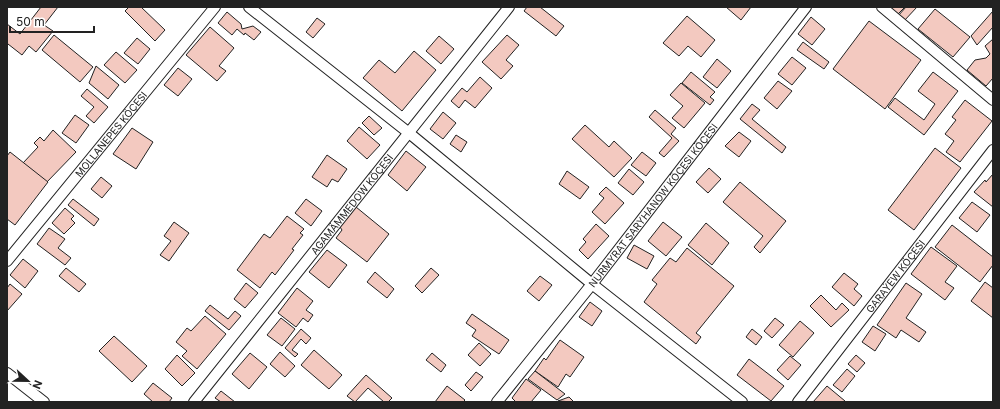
<svg xmlns="http://www.w3.org/2000/svg" width="1000" height="409" viewBox="0 0 1000 409" font-family="Inter,sans-serif">
<style>
.building{fill:#f3c9c0;stroke:#222}
.lines{fill:none;stroke-linecap:round;stroke-linejoin:round}
.street-casing{stroke:#222;stroke-width:12}
.street{stroke:#fff;stroke-width:10}
.labels{text-anchor:middle;dominant-baseline:central;stroke-width:3;stroke-linejoin:round;paint-order:stroke}
.street-label{font-size:10px;fill:#222;stroke:#fff}
</style>
<rect width="100%" height="100%" fill="#fff"/>
<!-- building -->
<g class="building">
<path d="M41 7H58L44 25 53 31 36 52 29 46 22 55 8 44 7 46V24L20 34Z"/>
<path d="M129 7H141L165 30 155 41 125 11Z"/>
<path d="M527 7H540L564 26 556 36 524 11Z"/>
<path d="M726 7H751L741 20Z"/>
<path d="M888 7H905L897 15Z"/>
<path d="M906 7H917L904 21 898 16Z"/>
<path d="M935 9 970 37 953 57 918 29Z"/>
<path d="M993 11V27L977 45 971 36Z"/>
<path d="M227 12 241 24 242 29 253 26 261 32 254 40 245 33 244 35 237 29 232 35 218 23Z"/>
<path d="M687 16 715 40 701 57 688 46 679 56 663 43Z"/>
<path d="M811 17 825 29 812 45 798 34Z"/>
<path d="M317 18 325 24 313 38 306 32Z"/>
<path d="M869 21 921 60 885 109 833 69Z"/>
<path d="M210 27 234 48 219 66 226 71 217 81 186 55Z"/>
<path d="M54 35 93 67 80 82 42 50Z"/>
<path d="M507 35 519 45 506 60 513 66 501 79 482 62Z"/>
<path d="M439 36 454 49 441 64 426 51Z"/>
<path d="M137 38 150 49 138 64 124 53Z"/>
<path d="M993 39V78L986 86 967 70 975 60 986 58 990 54 985 46Z"/>
<path d="M803 42 829 62 824 69 797 50Z"/>
<path d="M414 51 436 70 402 111 363 78 379 60 395 73Z"/>
<path d="M116 52 137 70 125 83 104 65Z"/>
<path d="M792 57 806 68 792 85 778 74Z"/>
<path d="M717 59 731 71 717 88 703 77Z"/>
<path d="M96 66 119 85 108 99 89 83Z"/>
<path d="M178 68 192 79 178 96 164 85Z"/>
<path d="M691 72 715 92 710 97 714 100 710 105 682 83Z"/>
<path d="M933 72 958 91 924 135 888 107 895 98 924 120 935 104 918 91Z"/>
<path d="M480 77 492 88 475 108 465 100 459 108 451 101 462 88 467 92Z"/>
<path d="M778 81 792 91 777 109 764 98Z"/>
<path d="M681 83 705 103 684 128 672 118 683 106 670 95Z"/>
<path d="M87 89 108 107 94 123 86 116 94 107 81 96Z"/>
<path d="M965 100 992 121 960 162 946 152 954 141 945 134 956 120 952 117Z"/>
<path d="M752 104 760 110 752 119 786 147 782 153 740 119Z"/>
<path d="M655 110 676 128 671 134 679 141 664 157 659 153 672 138 649 117Z"/>
<path d="M443 112 456 123 443 139 430 129Z"/>
<path d="M75 115 89 125 76 143 62 133Z"/>
<path d="M369 116 382 128 374 135 362 123Z"/>
<path d="M585 125 609 147 614 141 632 158 614 177 572 139Z"/>
<path d="M359 127 380 145 367 159 347 141Z"/>
<path d="M132 128 153 142 136 169 113 154Z"/>
<path d="M53 130 76 152 45 184 23 163 38 147 34 143 40 137 44 141Z"/>
<path d="M739 132 751 141 739 157 725 146Z"/>
<path d="M456 135 467 142 461 152 450 144Z"/>
<path d="M935 148 961 168 914 230 888 210Z"/>
<path d="M406 151 426 167 407 191 388 175Z"/>
<path d="M10 152 48 182 15 225 7 219V156Z"/>
<path d="M642 152 656 163 646 176 631 165Z"/>
<path d="M327 155 347 169 338 182 332 179 327 187 312 177Z"/>
<path d="M709 168 721 179 708 193 696 182Z"/>
<path d="M629 169 644 182 633 195 618 183Z"/>
<path d="M567 171 589 187 580 199 559 184Z"/>
<path d="M993 174V207L974 192 985 180 986 182Z"/>
<path d="M101 177 112 186 102 198 91 189Z"/>
<path d="M740 182 786 221 760 253 754 247 763 236 723 202Z"/>
<path d="M606 187 624 203 605 224 592 212 604 198 599 194Z"/>
<path d="M73 199 99 219 94 226 68 205Z"/>
<path d="M306 199 322 211 311 226 295 213Z"/>
<path d="M972 202 990 215 977 232 959 218Z"/>
<path d="M356 207 389 234 367 262 336 238 342 230 340 227Z"/>
<path d="M65 208 74 216 71 219 75 223 64 234 52 223Z"/>
<path d="M287 216 304 229 300 233 303 235 292 249 294 250 275 275 272 272 260 288 237 270 264 234 270 238Z"/>
<path d="M174 222 189 233 169 261 160 255 171 241 164 236Z"/>
<path d="M663 222 682 237 666 256 648 241Z"/>
<path d="M706 223 729 243 712 265 688 245Z"/>
<path d="M596 224 609 236 588 259 579 250 586 242 583 239Z"/>
<path d="M952 225 993 257V265L980 282 935 247Z"/>
<path d="M49 228 65 239 58 248 71 258 65 265 37 244Z"/>
<path d="M634 245 654 256 647 269 627 258Z"/>
<path d="M931 247 957 266 945 282 954 288 945 300 911 274Z"/>
<path d="M687 248 734 286 696 333 701 337 696 344 644 302 657 284 652 280 670 258 676 262Z"/>
<path d="M327 250 347 265 329 288 309 272Z"/>
<path d="M23 259 38 271 25 288 10 275Z"/>
<path d="M66 268 86 284 79 292 59 276Z"/>
<path d="M431 268 439 275 422 293 415 286Z"/>
<path d="M375 272 394 289 387 298 367 282Z"/>
<path d="M844 273 858 284 854 289 862 296 854 306 832 287Z"/>
<path d="M540 276 552 285 539 301 527 291Z"/>
<path d="M985 282 993 288V318L971 301Z"/>
<path d="M246 283 258 293 245 308 234 299Z"/>
<path d="M906 283 922 294 906 318 926 332 919 342 901 330 896 338 877 325Z"/>
<path d="M10 284 22 294 7 311V288Z"/>
<path d="M297 288 313 301 306 310 313 315 308 322 303 318 296 327 278 313Z"/>
<path d="M821 295 836 310 842 303 849 310 831 327 810 306Z"/>
<path d="M590 302 602 311 592 326 579 317Z"/>
<path d="M210 305 228 319 235 311 241 316 229 330 205 311Z"/>
<path d="M472 314 509 340 499 354 472 336 476 330 466 323Z"/>
<path d="M205 316 226 334 197 369 182 356 187 351 176 342 187 328 191 331Z"/>
<path d="M281 318 295 329 282 346 267 335Z"/>
<path d="M775 318 784 325 772 338 764 331Z"/>
<path d="M800 321 814 333 793 357 779 345Z"/>
<path d="M873 326 886 334 875 351 862 342Z"/>
<path d="M301 329 311 338 306 344 301 339 292 350 298 354 295 357 285 348Z"/>
<path d="M752 329 762 337 756 345 746 337Z"/>
<path d="M114 336 147 366 132 382 99 351Z"/>
<path d="M560 340 584 357 570 377 566 374 558 387 535 371 544 358 546 360Z"/>
<path d="M479 343 491 354 480 366 468 355Z"/>
<path d="M314 350 342 375 329 389 301 365Z"/>
<path d="M280 352 295 366 285 377 270 364Z"/>
<path d="M250 353 267 367 249 389 232 374Z"/>
<path d="M432 353 446 365 441 372 426 360Z"/>
<path d="M177 355 195 373 182 386 165 369Z"/>
<path d="M856 355 865 363 857 372 848 364Z"/>
<path d="M790 356 801 365 788 380 777 370Z"/>
<path d="M749 359 784 386 771 401 737 375Z"/>
<path d="M847 369 855 376 842 392 833 385Z"/>
<path d="M535 371 565 394 557 400 528 379Z"/>
<path d="M476 372 483 377 471 391 465 385Z"/>
<path d="M366 375 392 398 388 402H384L368 388 355 402 347 396Z"/>
<path d="M526 379 541 390 531 402H516L512 398Z"/>
<path d="M153 383 172 398 169 402H153L144 394Z"/>
<path d="M447 386 465 400 463 402H435Z"/>
<path d="M827 386 845 401V402H813Z"/>
<path d="M221 391 235 402H221L215 398Z"/>
<path d="M569 397 574 402 558 401Z"/>
</g>
<g class="lines">
<defs>
<g id="street">
<path d="M249 7 409 133 592 284 742 402"/>
<path d="M882 7 993 100"/>
<path id="s1" d="M7 261 215 7"/>
<path d="M7 373 44 402"/>
<path id="s2" d="M194 402 509 7"/>
<path id="s3" d="M497 402 592 284 806 7"/>
<path id="s4" d="M798 402 993 150"/>
</g>
</defs>
<!-- street casing -->
<use href="#street" class="street-casing"/>
<!-- street -->
<use href="#street" class="street"/>
</g>
<g class="labels">
<!-- street labels -->
<g class="street-label">
<text stroke="none"><textPath href="#s1" startOffset="164">MOLLANEPES KÖÇESI</textPath></text>
<text stroke="none"><textPath href="#s2" startOffset="253">AGAMÄMMEDOW KÖÇESI</textPath></text>
<text stroke="none"><textPath href="#s3" startOffset="251">NURMYRAT SARYHANOW KÖÇESI KÖÇESI</textPath></text>
<text stroke="none"><textPath href="#s4" startOffset="159">GARAÝEW KÖÇESI</textPath></text>
</g>
</g>
<!-- border -->
<rect width="1000" height="409" fill="none" stroke="#222222" stroke-width="16"/>
<!-- north arrow -->
<g transform="translate(28 381) rotate(112)" stroke="#ffffff" stroke-width="3" paint-order="stroke">
<path d="M0-3L7 15L0 10L-7 15Z" fill="#222222"/>
<text y="-6" font-size="11" font-weight="bold" text-anchor="middle" fill="#222222">N</text>
</g>
<!-- scale -->
<path d="M10 26v6h84v-6" fill="none" stroke="#222222" stroke-width="2"/>
<text x="16" y="26" font-size="12" fill="#222222" stroke="#ffffff" stroke-width="3" paint-order="stroke">50 m</text>
</svg>
